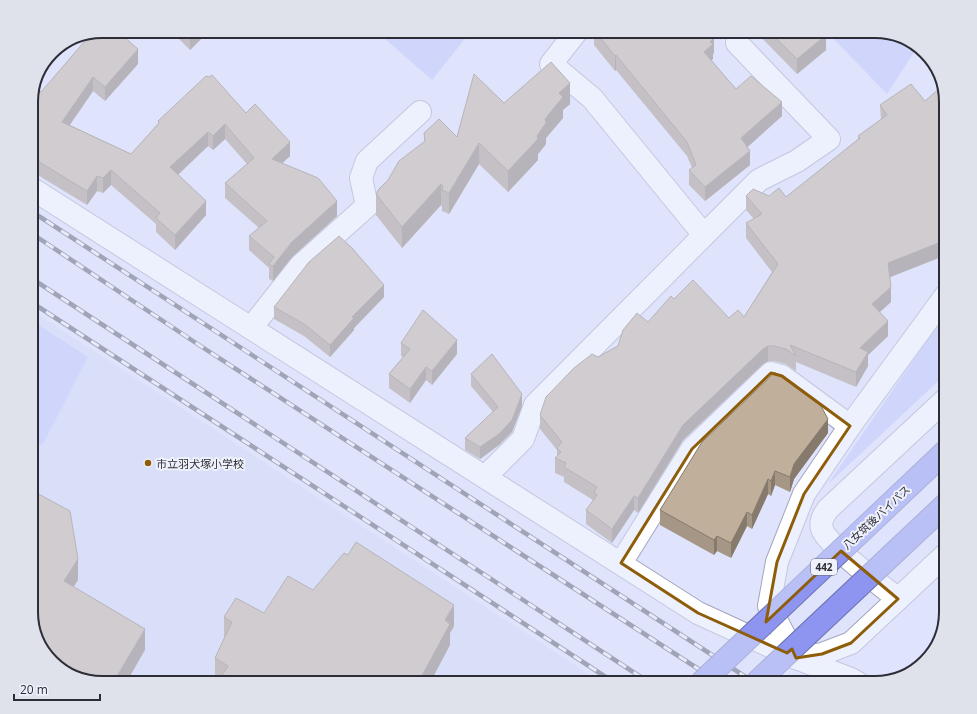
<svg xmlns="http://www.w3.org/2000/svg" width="977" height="714" viewBox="0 0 977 714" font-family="'Open Sans','Noto Sans JP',sans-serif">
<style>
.built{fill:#d3d8f7}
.green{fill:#bec5fa}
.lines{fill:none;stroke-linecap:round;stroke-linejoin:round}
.minor-casing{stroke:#a2a6bd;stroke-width:24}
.minor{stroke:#fff;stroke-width:22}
.rail-casing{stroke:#555765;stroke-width:4.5}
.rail{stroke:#eff1fb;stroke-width:3;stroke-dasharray:9;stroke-linecap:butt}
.highway-bridge-casing{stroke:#6b71af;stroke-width:24;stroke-linecap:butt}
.highway-bridge{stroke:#8d95f0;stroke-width:22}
.wall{fill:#a59685}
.shaded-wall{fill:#867a6c}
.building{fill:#c0af9b;stroke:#867a6c}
.marked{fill:none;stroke:#8e5d0a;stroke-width:3;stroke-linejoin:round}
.poi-dot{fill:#8e5d0a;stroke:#eff1fb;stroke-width:1.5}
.labels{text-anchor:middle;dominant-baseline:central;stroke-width:4;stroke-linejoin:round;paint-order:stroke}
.shield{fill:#eff1fb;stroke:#666872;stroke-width:1}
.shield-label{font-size:10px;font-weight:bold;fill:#2c2d37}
.poi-label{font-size:11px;fill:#2c2d37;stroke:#eff1fb;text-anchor:start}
.street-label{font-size:11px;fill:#2c2d37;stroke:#eff1fb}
.rim{fill:none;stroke:#2c2d37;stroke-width:2}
</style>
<rect width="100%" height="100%" fill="#dfe3fc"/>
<!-- built -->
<path class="built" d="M31 310 602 683H102L31 617Z"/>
<!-- green -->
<g class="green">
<path d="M376 31H471L432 80Z"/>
<path d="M826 31H875L918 46 887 94Z"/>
<path d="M946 313V374L828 484Z"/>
<path d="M31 320 88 357 43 444 31 447Z"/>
</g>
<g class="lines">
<defs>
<g id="minor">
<path d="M577 31 551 64 592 98 704 235"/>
<path d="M31 188 698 613 796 658 851 679 858 683"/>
<path d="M946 295 850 426 804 494 777 562 769 606 796 658 822 654 851 643 946 554"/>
<path d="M251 328 300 266 367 206 361 178 367 161 420 112"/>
<path d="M485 477 523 439 535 405 759 180 797 161 829 139 737 43"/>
<path d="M621 563 692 449 771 373 782 376 850 426"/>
<path d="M898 599C884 588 826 543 822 529 820 521 823 516 828 509L946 399"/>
</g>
</defs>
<!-- minor casing -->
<use href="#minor" class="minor-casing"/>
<!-- minor -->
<use href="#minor" class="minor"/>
<defs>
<g id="rail">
<path d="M31 211 755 683"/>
<path d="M31 233 199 345 720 683"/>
<path d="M31 278 650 683"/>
<path d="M31 302 615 683"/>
</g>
</defs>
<!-- rail casing -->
<use href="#rail" class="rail-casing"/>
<!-- rail -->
<use href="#rail" class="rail"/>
<defs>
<g id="highway-bridge">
<path d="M701 683 946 451"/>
<path d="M756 683 946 504"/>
</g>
</defs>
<!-- highway-bridge casing -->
<use href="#highway-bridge" class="highway-bridge-casing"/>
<!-- highway-bridge -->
<use href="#highway-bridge" class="highway-bridge"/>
</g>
<!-- wall -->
<g class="wall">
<path d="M171 31H209L190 50Z"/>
<path d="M594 31H713L714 53 713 54V59L711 60 736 89 782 116 747 147 750 165 705 201 689 185V170L692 168 687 156 616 70 615 71 594 45Z"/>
<path d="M755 31H822L826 50 797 74Z"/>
<path d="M138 64 105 101 93 91 70 125 131 154 158 124V121L246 113 290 156 282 163 337 216 292 257 273 281 269 279V268L249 250V236L259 228 225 198V183L247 164 225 139 213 150 208 146 178 175 206 215 175 250 156 232V224L111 185 103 193 97 191 87 205 41 177 31 169V101L41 92Z"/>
<path d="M925 101 946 102V261L941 257 890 277 891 302 880 312 888 336 868 355V366L856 387 796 362V371L786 364 774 361H768L763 364 683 440 638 513 634 510 612 543 586 524V510L593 500 564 482V477L555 473V458L557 456V450L540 429V415L598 357 618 346 648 322 674 299 729 318 744 317 772 272 746 238V223L754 219 746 210V196H769L786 197 858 139V136L881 120 880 105Z"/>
<path d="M504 103 570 104 563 110V118L546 138V144L538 154V160L508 192 479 164 449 214 442 211V206L441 205 402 248 376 215V194L424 142V133L457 137Z"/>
<path d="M384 297 354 328V330L330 357 304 336 274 319V307Z"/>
<path d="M401 343 457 354 432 385 426 380 410 403 389 388V374L403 357 401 356Z"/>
<path d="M471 374 522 406 512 432 499 445 480 459 465 450V438L493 412 471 386Z"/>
<path d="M828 433 794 479 790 492 775 485 771 496 768 494 752 529 747 526 731 558 717 551 714 555 660 525V510Z"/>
<path d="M313 590 454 626 450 633V645L218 681 215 679V658L224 638V617L264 613Z"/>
</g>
<!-- shaded-wall -->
<g class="shaded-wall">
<path d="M194 31H209L190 50V35Z"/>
<path d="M826 35V50L797 74V59Z"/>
<path d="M714 38V53L713 54V59L704 67V52L710 42Z"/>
<path d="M138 49V64L105 101V87Z"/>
<path d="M616 55V70L615 71V56Z"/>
<path d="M93 77V91L62 136V122Z"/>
<path d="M570 83V104L563 110V118L546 138V144L538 154V160L508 192V171L537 136 545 119 559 93Z"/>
<path d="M782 102V116L741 153V138Z"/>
<path d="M225 124V139L213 150V136Z"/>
<path d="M208 132V146L170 182V167Z"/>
<path d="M290 142V156L272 173V159Z"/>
<path d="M479 143V164L449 214V193Z"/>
<path d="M750 151V165L705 201V187Z"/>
<path d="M111 170V185L103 193V178Z"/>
<path d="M97 176V191L87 205V191Z"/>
<path d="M441 184V205L402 248V227Z"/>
<path d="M206 201V215L175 250V235Z"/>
<path d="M337 201V216L292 257 273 281V266L292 242Z"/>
<path d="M941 242V257L888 278V263Z"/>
<path d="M384 285V297L354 328V330L330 357V345L352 317Z"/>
<path d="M891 287V302L872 319V304Z"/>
<path d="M888 321V336L868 355V366L856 387V372L860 348Z"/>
<path d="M457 340V354L432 385V371Z"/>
<path d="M768 346V361L763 364 683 440 638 513V498L683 425 763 349Z"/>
<path d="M426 367V380L410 403V389Z"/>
<path d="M522 394V406L512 432 499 445 480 459V447Z"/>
<path d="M828 419V433L794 479 790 492V477L794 464Z"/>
<path d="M775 471V485L771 496V481Z"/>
<path d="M768 479V494L752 529V515Z"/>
<path d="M634 496V510L612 543V529Z"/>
<path d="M747 512V526L731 558V543Z"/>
<path d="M717 536V551L714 555V540Z"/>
<path d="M78 559V580L64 602V581Z"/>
<path d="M454 605V626L450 633V645L430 683H418L445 620Z"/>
<path d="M145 629V650L126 683H113Z"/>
</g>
<!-- building -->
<g class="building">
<path d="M102 31H117L138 49 105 87 93 77 62 122 131 154 159 123 158 121 206 76 209 77 212 75 246 113 255 104 290 142 272 159 318 178 337 201 292 242 273 266 269 264 274 257 249 236 267 221 225 183 254 158 225 124 213 136 208 132 170 167 206 201 175 235 156 218 160 213 111 170 103 178 97 176 87 191 41 163 31 154V101L39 90 41 92 90 35Z"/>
<path d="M185 31H194L190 35Z"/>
<path d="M595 31H713L714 38 710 42 713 44 704 52 736 89 751 76 782 102 741 138 750 151 705 187 689 170 696 165 687 142 616 55 615 56Z"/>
<path d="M769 31H822L826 35 797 59Z"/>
<path d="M551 62 570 83 559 93 563 97 545 119 546 123 537 136 538 139 508 171 479 143 449 193 442 190 443 186 441 184 402 227 376 194 379 189 388 180 399 161 425 141 424 133 439 119 457 137 474 74 504 103Z"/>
<path d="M911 84 925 101 942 86 946 102V247L941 242 888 263 891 287 872 304 888 321 860 348 868 352 856 372 790 345 796 356 786 349 774 346H768L763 349 683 425 638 498 634 496 612 529 586 510 597 495 594 492 597 487 564 467 566 463 555 458 561 452 557 448 562 442 540 415 546 397 574 368 592 354 598 357 618 346 623 330 637 313 648 322 671 296 674 299 693 280 729 318 738 310 744 317 778 264 746 223 762 214 746 196 753 189 769 196 779 188 786 197 860 138 858 136 887 115 880 105Z"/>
<path d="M339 236 352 248 384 285 352 317 354 318 330 345 304 324 274 307 309 262Z"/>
<path d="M423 310 457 340 432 371 426 367 410 389 389 374 410 349 401 343Z"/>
<path d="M492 354 522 394 512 420 499 434 480 447 465 438 498 407 471 374Z"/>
<path d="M775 372 776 373 821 406 828 419 794 464 790 477 775 471 771 481 768 479 752 515 747 512 731 543 717 536 714 540 660 510 702 442Z"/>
<path d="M31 490 70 511 78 559 64 581 145 629 113 683H102L59 669 38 644 31 617Z"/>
<path d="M356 542 454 605 445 620 450 624 418 683H217L228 666 215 658 232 622 224 617 236 598 264 613 288 576 313 590 344 553 348 555Z"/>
<path d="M519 681 522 683H517Z"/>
</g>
<!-- marked area -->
<path d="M0 0H977V714H0ZM771 373 782 376 850 426 804 494 777 562 766 622 841 551 898 599 851 643 822 654 796 658 792 649 787 653 698 613 621 563 692 449Z" fill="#dfe3fc" fill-opacity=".55" fill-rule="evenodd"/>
<path class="marked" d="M771 373 782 376 850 426 804 494 777 562 766 622 841 551 898 599 851 643 822 654 796 658 792 649 787 653 698 613 621 563 692 449Z"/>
<!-- markers -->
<circle class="poi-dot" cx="148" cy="463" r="4"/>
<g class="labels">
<!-- shield labels -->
<rect class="shield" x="811" y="559" width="26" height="16" rx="3"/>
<g class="shield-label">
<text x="824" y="567">442</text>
</g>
<!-- poi labels -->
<g class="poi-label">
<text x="156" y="463">市立羽犬塚小学校</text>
</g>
<!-- street labels -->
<g class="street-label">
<text transform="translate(876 517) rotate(-43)">八女筑後バイパス</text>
</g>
</g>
<!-- crop -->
<path d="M0 0H977V714H0ZM102 38H875A64 64 0 0 1 939 102V612A64 64 0 0 1 875 676H102A64 64 0 0 1 38 612V102A64 64 0 0 1 102 38Z" fill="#dfe1eb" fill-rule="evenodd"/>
<path class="rim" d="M102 38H875A64 64 0 0 1 939 102V612A64 64 0 0 1 875 676H102A64 64 0 0 1 38 612V102A64 64 0 0 1 102 38Z"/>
<!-- scale -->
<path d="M14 694v6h86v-6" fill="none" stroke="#2c2d37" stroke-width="2"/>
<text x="20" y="694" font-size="12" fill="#2c2d37" stroke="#eff1fb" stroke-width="3" paint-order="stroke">20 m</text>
</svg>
